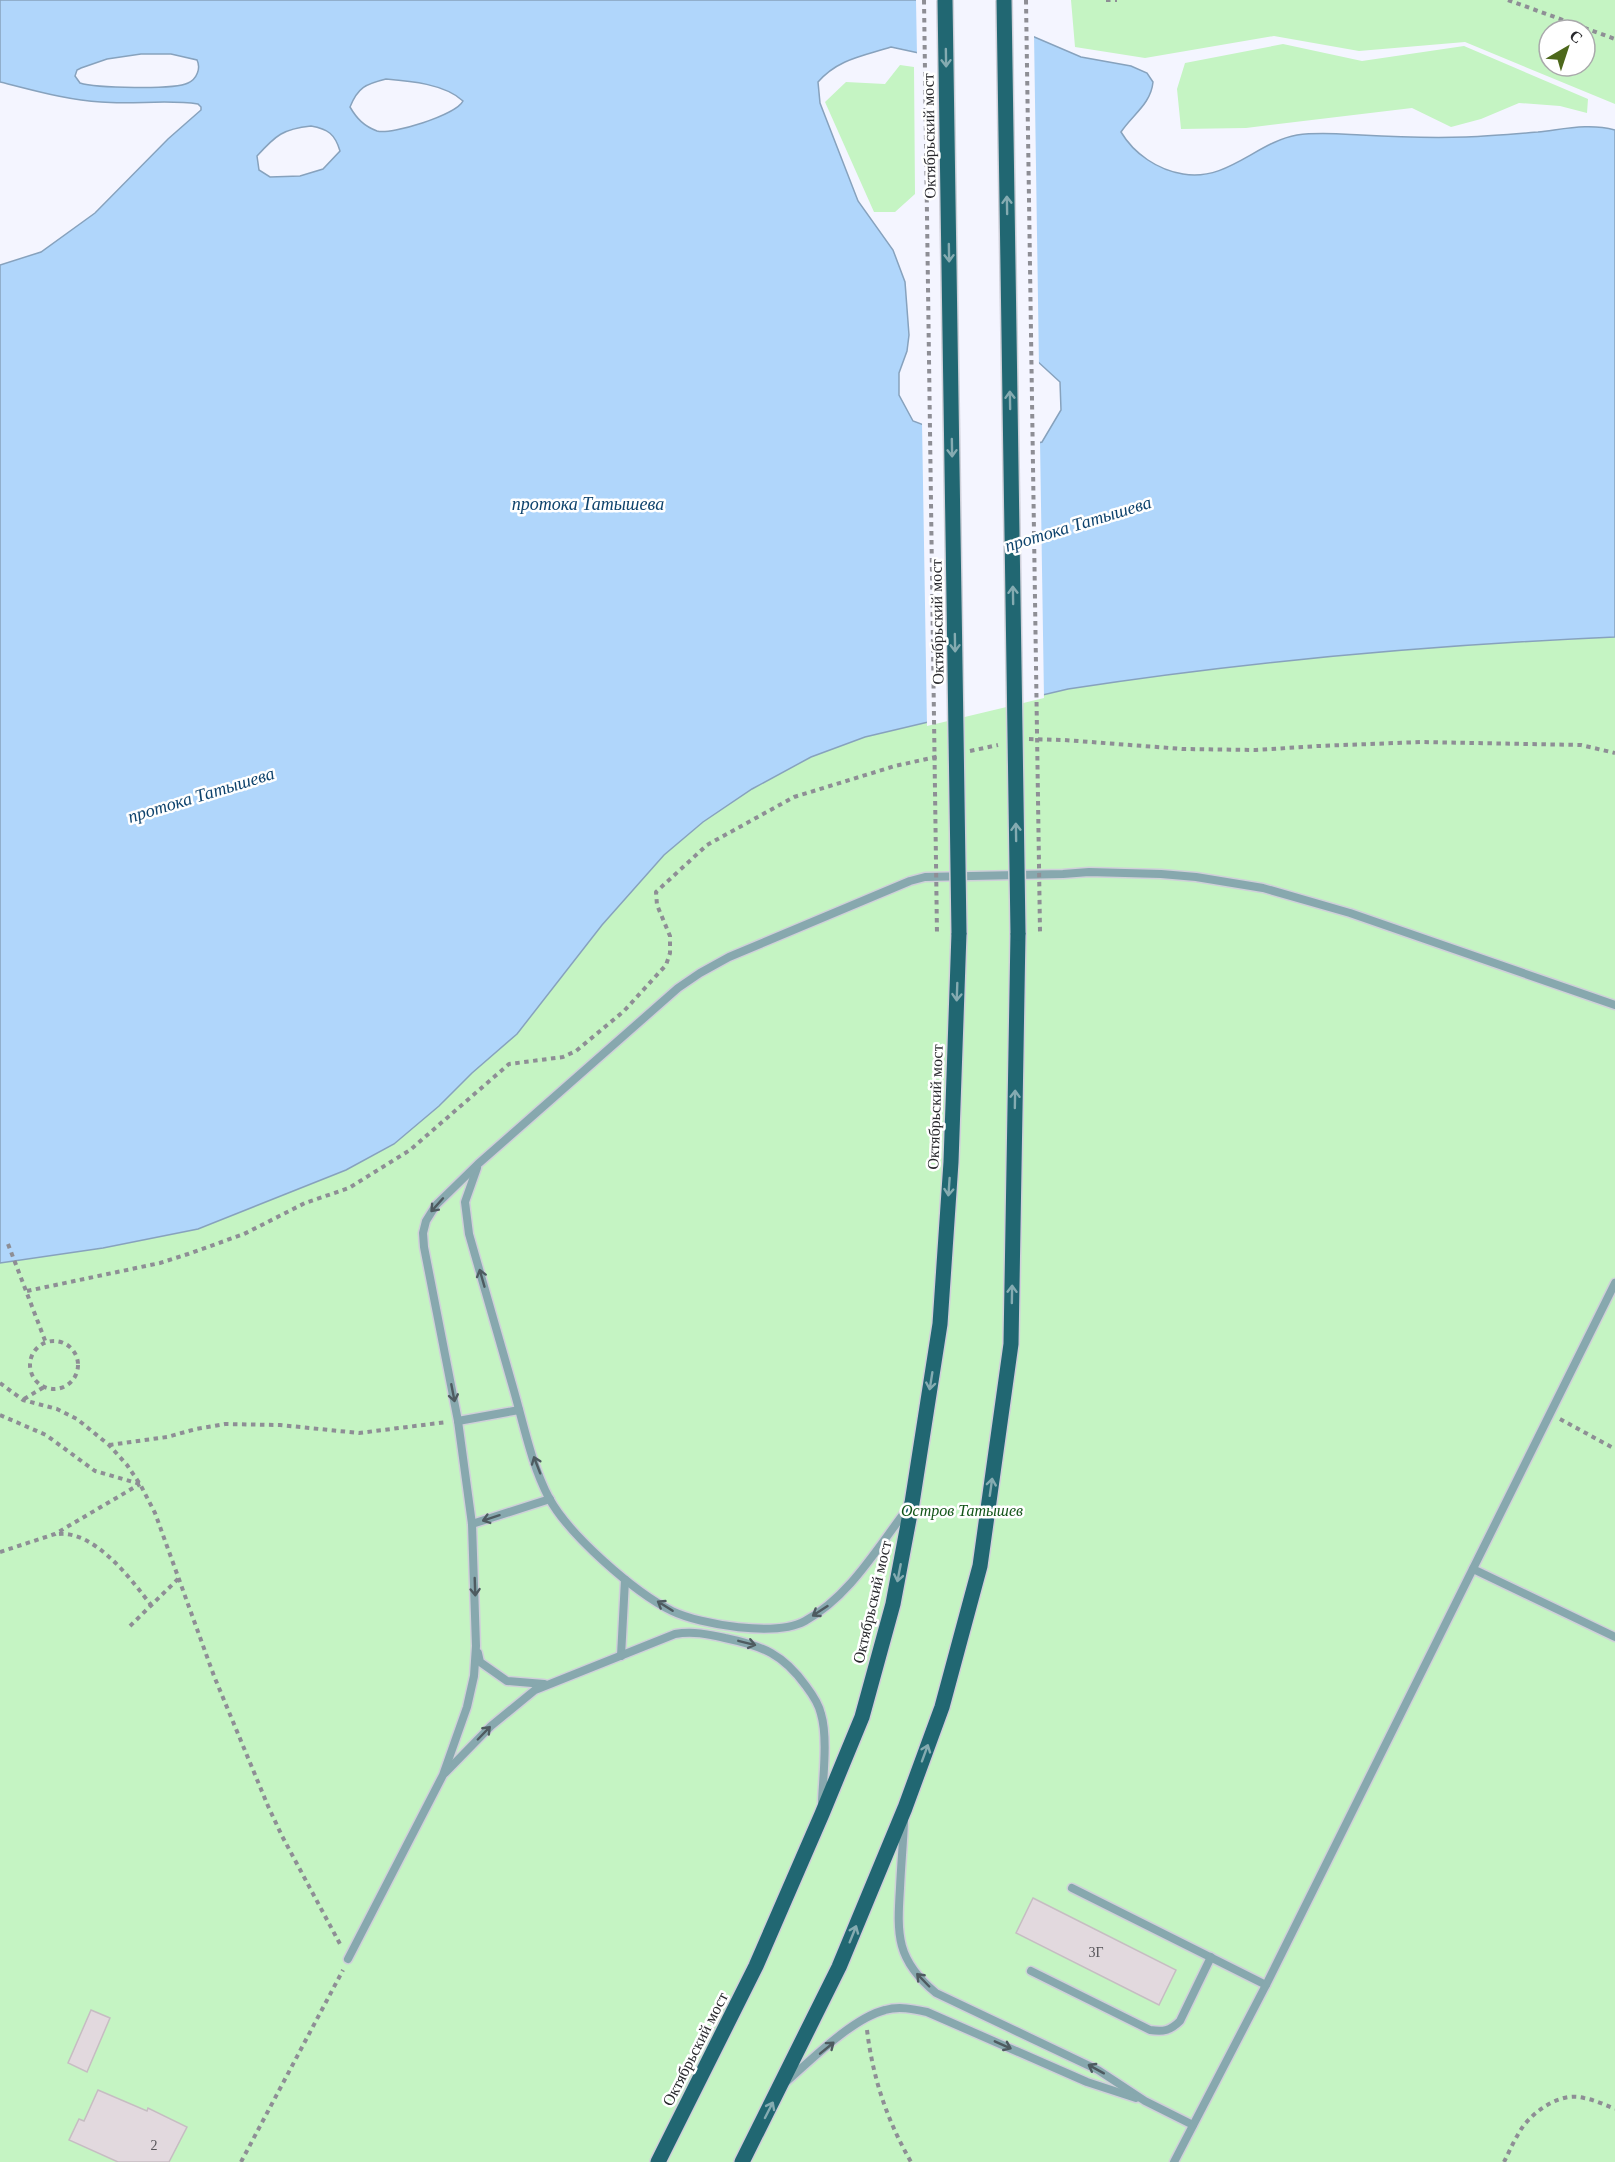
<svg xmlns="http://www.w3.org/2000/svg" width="1615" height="2162" viewBox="0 0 1615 2162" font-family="Georgia,serif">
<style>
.green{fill:#c5f4c3;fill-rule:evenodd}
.water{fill:#b0d6fb;stroke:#87a2bd;stroke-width:1.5;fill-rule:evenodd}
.pier{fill:#f4f5ff}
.building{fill:#e2d9de;stroke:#c6bdc2;stroke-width:1.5}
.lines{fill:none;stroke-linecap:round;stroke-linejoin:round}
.lane-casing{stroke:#cfd0d9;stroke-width:11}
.primary-casing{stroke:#cfd0d9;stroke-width:18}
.path{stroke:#8e8e95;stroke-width:4;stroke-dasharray:4.5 4.5;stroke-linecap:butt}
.lane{stroke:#87a8ae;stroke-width:8}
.primary{stroke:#216772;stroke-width:15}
.primary-bridge-casing{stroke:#cfd0d9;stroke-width:18;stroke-linecap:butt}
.path-bridge{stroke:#8e8e95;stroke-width:4;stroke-dasharray:4.5 4.5;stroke-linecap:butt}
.primary-bridge{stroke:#216772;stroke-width:15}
.oneway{stroke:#85abb1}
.oneway2{stroke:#4e5b60}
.labels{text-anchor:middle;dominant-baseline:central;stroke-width:5;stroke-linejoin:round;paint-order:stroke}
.number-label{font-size:14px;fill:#565458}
.street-label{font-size:16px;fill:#28282c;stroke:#fff}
.park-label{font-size:16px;font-style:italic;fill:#135518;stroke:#fff}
.water-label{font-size:18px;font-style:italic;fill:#0e436d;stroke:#fff}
</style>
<rect width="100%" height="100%" fill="#f4f5ff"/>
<!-- green -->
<g class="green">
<path d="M1071 0H1615V104L1465 42 1359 51 1274 36 1145 58 1075 47ZM1549 30H1585V66H1549Z"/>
<path d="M1283 44 1362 61 1464 46 1588 99 1587 113 1560 106 1519 103 1481 119 1451 127 1412 108 1246 128 1181 129 1177 89 1185 63Z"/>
<path d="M900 65 914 67 915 194 895 212H874L825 102 846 82 885 84Z"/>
<path d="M1615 637V2162H0V1263L103 1248 198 1229 346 1170 394 1144 439 1106 472 1073 517 1034 602 925 664 855 703 822 752 789 811 757 865 737 1068 689C1250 661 1432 645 1615 637Z"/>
</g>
<!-- water -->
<path class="water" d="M0 0H948L1081 57 1131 66 1147 73 1153 82C1151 104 1132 115 1121 132 1134 154 1158 170 1183 174 1227 182 1257 142 1297 135 1319 132 1340 134 1361 135 1396 137 1431 138 1466 137 1490 136 1514 134 1538 132 1565 129 1589 123 1615 130V637C1432 645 1250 661 1068 689L865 737 811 757 752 789 703 822 664 855 602 925 517 1034 472 1073 439 1106 394 1144 346 1170 198 1229 103 1248 0 1263V265L41 252 95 213 168 139 201 110V107L198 104C166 99 133 105 101 102 66 100 33 90 0 82ZM891 47 965 63 1009 102 1024 349 1060 382 1061 410 1042 442 998 453 913 421 899 395V373L907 351 909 335 905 282 893 250 858 201 820 103 818 82C838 59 863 56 891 47ZM141 54H171L197 60C201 68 197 79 188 83 175 90 95 88 80 83L75 76 77 70 81 68 107 59ZM386 79C410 81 445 84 463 101 456 115 392 135 377 131 364 126 357 119 350 107 358 87 366 84 386 79ZM311 126C328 129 335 134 340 151L323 169 300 176 270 177 259 170 257 156C276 135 283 129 311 126Z"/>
<!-- pier -->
<g class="pier">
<path d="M916 0H956L1034 34 1039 367 1021 351 1007 313 1006 104 964 66 917 56Z"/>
<path d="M922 422 998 450 1040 440 1044 698 927 726Z"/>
</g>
<!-- building -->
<g class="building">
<path d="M1033 1898 1176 1970 1159 2005 1016 1933Z"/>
<path d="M91 2010 110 2018 87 2072 68 2063Z"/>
<path d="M98 2090 147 2111 148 2108 187 2127 169 2162H118L69 2140 79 2119 84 2121Z"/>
</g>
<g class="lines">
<defs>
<g id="lane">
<path d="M477 1168 465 1202 469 1234C484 1286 499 1339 514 1391 524 1426 532 1466 549 1498 569 1535 634 1592 672 1611 701 1625 776 1637 805 1621 850 1596 877 1548 908 1508"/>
<path d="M458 1421 519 1410"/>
<path d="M472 1524 550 1499"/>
<path d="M1473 1569 1615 1637"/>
<path d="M478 1653 480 1662 507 1681 544 1684"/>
<path d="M621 1656 625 1580"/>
<path d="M445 1773 491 1726 535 1690 675 1634C692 1631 708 1634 725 1638 763 1646 783 1654 806 1686 812 1694 819 1704 821 1714 828 1737 823 1777 822 1802"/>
<path d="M904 1822C903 1844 901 1866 900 1888 897 1935 896 1960 936 1993L1098 2070 1145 2101 1193 2125"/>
<path d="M1072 1888 1266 1985"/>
<path d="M348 1959 443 1775 467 1707 474 1676 476 1646 472 1524 458 1421 424 1247 423 1233 426 1221 436 1205 478 1164 678 988 700 973 729 957 910 881 925 877 1063 874 1089 872 1161 874 1196 877 1263 888 1350 913 1615 1005"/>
<path d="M1031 1971 1150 2030C1163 2032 1170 2031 1180 2021L1211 1957"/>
<path d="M786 2082C811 2060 853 2018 885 2010 899 2006 913 2009 927 2012L1087 2082 1136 2098"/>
<path d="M1174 2162 1266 1985 1615 1283"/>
</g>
<g id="primary">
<path d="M658 2162 756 1966 822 1814 862 1717 893 1604 912 1503 940 1324 951 1162 959 933"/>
<path d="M742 2162 839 1967 905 1808 942 1707 980 1566 1011 1344 1018 933"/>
</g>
</defs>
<!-- lane casing -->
<use href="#lane" class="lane-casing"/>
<!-- primary casing -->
<use href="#primary" class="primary-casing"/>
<!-- path -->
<g class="path">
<path d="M1106 0H1117"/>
<path d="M1508 0 1615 39"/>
<path d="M1029 739 1064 740 1183 749 1256 750 1318 746 1422 742 1581 745 1615 753"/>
<path d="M970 751 998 745"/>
<path d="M8 1244 46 1343"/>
<path d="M27 1291 160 1263 188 1254 244 1234 305 1203 349 1188 410 1150 509 1064 563 1057 576 1051 624 1011 666 965 670 953V936L657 905 656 892 707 845 794 797 895 766 940 756"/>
<circle cx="54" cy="1365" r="24"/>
<path d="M0 1383 23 1400 57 1409 77 1419 109 1445 127 1465 140 1484 155 1513 214 1676 268 1806 282 1836 340 1944"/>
<path d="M24 1399 44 1387"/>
<path d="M0 1415 46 1435 95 1471 140 1484"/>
<path d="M1560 1419 1615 1449"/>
<path d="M109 1445 167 1437 196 1429 225 1424 280 1425 359 1433 447 1422"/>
<path d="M59 1534C95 1531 131 1579 151 1605"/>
<path d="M0 1552 55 1534 140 1484"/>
<path d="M130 1626 178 1579"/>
<path d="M867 2030C873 2079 887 2120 911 2162"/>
<path d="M241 2162 343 1970"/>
<path d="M1504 2162C1510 2150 1516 2136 1524 2125 1538 2108 1562 2092 1584 2098 1595 2100 1605 2105 1615 2109"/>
</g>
<!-- lane -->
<use href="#lane" class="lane"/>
<!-- primary -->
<use href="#primary" class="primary"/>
<defs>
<g id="primary-bridge">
<path d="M945 0 959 933"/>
<path d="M1004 0 1018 933"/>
</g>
</defs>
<!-- primary-bridge casing -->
<use href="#primary-bridge" class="primary-bridge-casing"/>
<!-- path-bridge -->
<g class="path-bridge">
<path d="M924 0 937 934"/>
<path d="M1026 0 1040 932"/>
</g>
<!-- primary-bridge -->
<use href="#primary-bridge" class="primary-bridge"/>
</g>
<!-- one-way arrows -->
<defs><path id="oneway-shaft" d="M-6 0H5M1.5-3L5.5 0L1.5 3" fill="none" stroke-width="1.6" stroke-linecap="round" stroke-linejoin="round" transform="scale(1.5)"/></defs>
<g class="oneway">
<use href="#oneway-shaft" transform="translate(946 58) rotate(89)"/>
<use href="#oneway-shaft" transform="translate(1007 205) rotate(-91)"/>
<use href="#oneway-shaft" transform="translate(949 253) rotate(89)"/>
<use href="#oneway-shaft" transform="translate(1010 400) rotate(-91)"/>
<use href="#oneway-shaft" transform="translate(952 448) rotate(89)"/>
<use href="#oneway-shaft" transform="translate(1013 595) rotate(-91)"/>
<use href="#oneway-shaft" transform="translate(955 643) rotate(89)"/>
<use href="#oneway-shaft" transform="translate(1016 832) rotate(-91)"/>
<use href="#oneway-shaft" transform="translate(957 992) rotate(92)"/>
<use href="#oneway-shaft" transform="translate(1015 1099) rotate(-89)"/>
<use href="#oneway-shaft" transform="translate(949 1187) rotate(94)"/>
<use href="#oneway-shaft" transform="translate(1012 1294) rotate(-89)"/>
<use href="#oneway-shaft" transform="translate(931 1381) rotate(99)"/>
<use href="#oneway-shaft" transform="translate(991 1487) rotate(-82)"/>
<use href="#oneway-shaft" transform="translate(899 1573) rotate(101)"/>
<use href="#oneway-shaft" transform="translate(925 1753) rotate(-70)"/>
<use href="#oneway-shaft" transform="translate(853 1934) rotate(-68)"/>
<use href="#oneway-shaft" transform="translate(769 2110) rotate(-63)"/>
</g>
<g class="oneway2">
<use href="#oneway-shaft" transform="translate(437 1205) rotate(132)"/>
<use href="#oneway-shaft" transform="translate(482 1278) rotate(-106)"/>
<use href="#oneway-shaft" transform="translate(453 1393) rotate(79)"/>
<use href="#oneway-shaft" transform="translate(537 1465) rotate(-111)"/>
<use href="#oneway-shaft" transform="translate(491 1518) rotate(162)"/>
<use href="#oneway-shaft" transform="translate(475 1587) rotate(88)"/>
<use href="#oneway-shaft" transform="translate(665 1606) rotate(-148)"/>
<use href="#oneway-shaft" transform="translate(820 1611) rotate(147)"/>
<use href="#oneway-shaft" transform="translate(747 1643) rotate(14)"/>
<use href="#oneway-shaft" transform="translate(484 1733) rotate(-46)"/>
<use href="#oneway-shaft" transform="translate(923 1980) rotate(-134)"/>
<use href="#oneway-shaft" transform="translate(1003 2045) rotate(24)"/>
<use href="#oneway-shaft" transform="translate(827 2048) rotate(-39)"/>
<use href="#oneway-shaft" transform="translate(1096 2069) rotate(-151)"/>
</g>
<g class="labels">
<!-- number labels -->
<g class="number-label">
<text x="1096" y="1952">3Г</text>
<text x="154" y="2145">2</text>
</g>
<!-- street labels -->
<g class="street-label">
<text transform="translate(929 136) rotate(-91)">Октябрьский мост</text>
<text transform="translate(937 622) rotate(-91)">Октябрьский мост</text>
<text transform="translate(935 1107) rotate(-88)">Октябрьский мост</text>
<text transform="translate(872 1602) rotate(-77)">Октябрьский мост</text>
<text transform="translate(695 2049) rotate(-63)">Октябрьский мост</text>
</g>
<!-- park labels -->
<g class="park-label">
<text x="962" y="1510">Остров Татышев</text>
</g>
<!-- water labels -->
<g class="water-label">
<text x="588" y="504">протока Татышева</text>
<text transform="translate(1078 524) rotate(-17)">протока Татышева</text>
<text transform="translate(201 795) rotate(-17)">протока Татышева</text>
</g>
</g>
<!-- north arrow -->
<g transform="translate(1567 48) rotate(39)"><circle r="28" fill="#ffffff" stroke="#a9a9ab" stroke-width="1.5"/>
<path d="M0-4.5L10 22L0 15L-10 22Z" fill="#4d681b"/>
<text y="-9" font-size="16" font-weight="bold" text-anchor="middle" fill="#28282c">С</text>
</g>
</svg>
